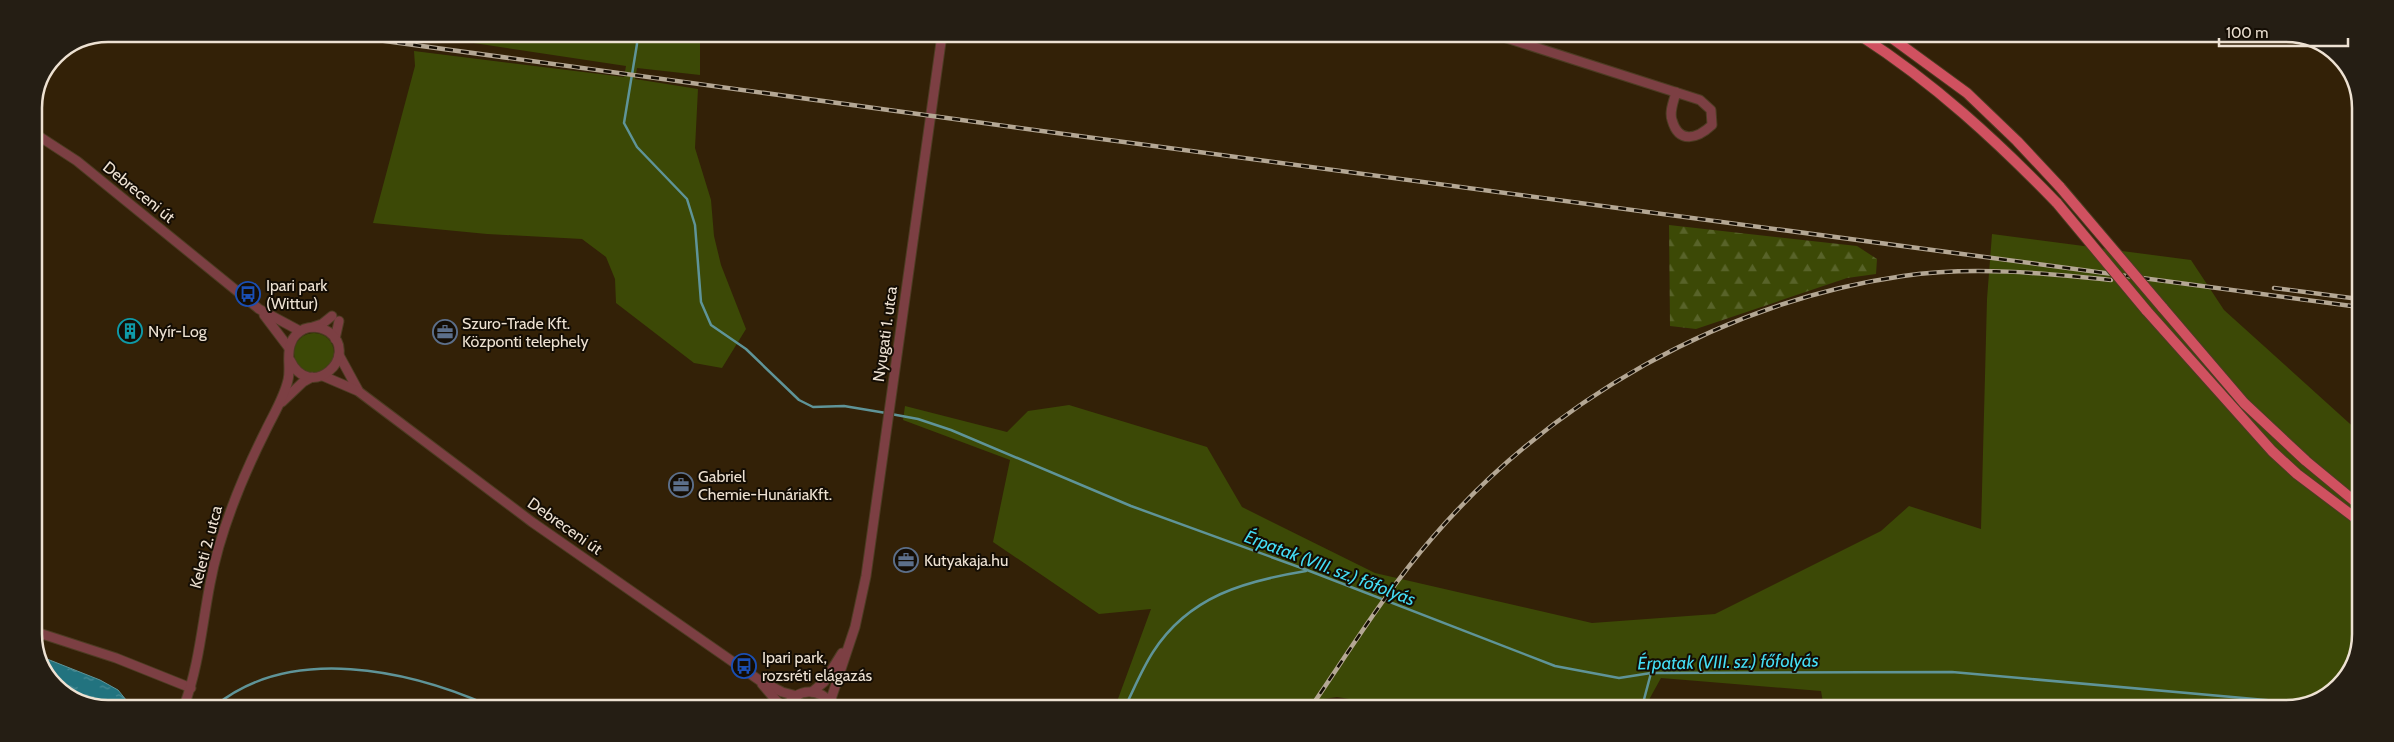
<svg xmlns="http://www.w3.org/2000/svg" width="2394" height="742" viewBox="0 0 2394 742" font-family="Cabin,sans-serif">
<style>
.grass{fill:#3c4906}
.forest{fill:url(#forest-firs)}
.water{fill:url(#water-ripples);stroke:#5f9498}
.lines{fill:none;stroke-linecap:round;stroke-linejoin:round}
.stream{stroke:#5f9498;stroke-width:2.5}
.minor-casing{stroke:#4d3c23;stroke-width:11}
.major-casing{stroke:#4d3c23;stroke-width:12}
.minor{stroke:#7c3f43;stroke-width:9}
.major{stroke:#d05160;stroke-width:10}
.rail-casing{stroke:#b4a794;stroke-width:4.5}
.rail{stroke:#140d04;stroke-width:2.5;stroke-dasharray:8;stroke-linecap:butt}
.major-bridge-casing{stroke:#4d3c23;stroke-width:12;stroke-linecap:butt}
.major-bridge{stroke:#d05160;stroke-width:10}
.labels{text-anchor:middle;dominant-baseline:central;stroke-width:4;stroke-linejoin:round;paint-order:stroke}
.street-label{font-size:16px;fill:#ede1d2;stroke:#140d04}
.poi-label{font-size:16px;fill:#ede1d2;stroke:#140d04;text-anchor:start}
.water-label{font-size:18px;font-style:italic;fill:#44dcf3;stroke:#140d04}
.rim{fill:none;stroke:#ede1d2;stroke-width:2.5}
</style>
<defs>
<pattern id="forest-firs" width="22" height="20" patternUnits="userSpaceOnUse" patternTransform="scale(1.25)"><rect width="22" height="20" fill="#3c4906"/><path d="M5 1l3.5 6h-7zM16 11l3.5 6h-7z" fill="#586329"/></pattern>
<pattern id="water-ripples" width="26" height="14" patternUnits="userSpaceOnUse" patternTransform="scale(1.25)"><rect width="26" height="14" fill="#22737f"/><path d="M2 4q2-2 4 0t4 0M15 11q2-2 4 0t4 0" fill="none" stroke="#4d8d96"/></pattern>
</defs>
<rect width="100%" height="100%" fill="#332107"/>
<!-- grass -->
<g class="grass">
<path d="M414 34H700V75L637 68 635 79 698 89 695 148 711 200 714 236 721 265 746 329 722 368 694 363 616 303 615 279 606 257 582 239 487 234 373 223 415 66 414 51 624 77 626 66Z"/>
<path d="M1992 234 2191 260 2224 310 2359 432 2358 653 2331 693 2286 708H2114L2062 702V708H1824L1821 691 1661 678 1645 707H1399L1337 697 1289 704 1287 707H1115L1151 609 1099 614 993 542 1010 460 903 420 905 406 1007 432 1028 411 1069 405 1207 447 1242 507 1375 573 1592 623 1715 614 1881 531 1909 506 1981 529 1987 299Z"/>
<circle cx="314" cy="353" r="20"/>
</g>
<!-- forest -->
<path class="forest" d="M1669 225 1857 246 1877 259 1876 274 1847 278 1696 329 1670 326Z"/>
<!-- water -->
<path class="water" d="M42 657 100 680 118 690 131 706H89L52 683Z"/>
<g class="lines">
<!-- stream -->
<g class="stream">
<path d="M636 34 637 44 624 123 637 147 687 199 695 225 701 302 711 325 746 349 799 400 813 407 844 406 886 413"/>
<path d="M891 414 918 419 951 430 1131 506 1307 570 1555 666 1619 678 1651 673 1952 672 2300 703"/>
<path d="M215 706C291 644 409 670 490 706"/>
<path d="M1125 707C1134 689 1142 669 1153 652 1189 596 1245 581 1306 571"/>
<path d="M1642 707 1651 673"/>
</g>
<defs>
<g id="minor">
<path d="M1497 35 1700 100 1711 110 1712 125C1698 138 1679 145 1672 120 1669 111 1674 101 1676 92"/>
<path d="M34 133 77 161 259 309 300 331"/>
<path d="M264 315 289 348"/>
<path d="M313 327 322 324 332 316"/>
<path d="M335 339 339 321"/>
<path d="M339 355 358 390"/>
<path d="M323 376 358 391 532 522 759 680 782 692 797 696"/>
<path d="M282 402 303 382 312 377"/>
<path d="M39 633 116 658 191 688"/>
<path d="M762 684 781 706"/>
<path d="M812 692 824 682 842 653"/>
<path d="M830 702 855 627 866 576 942 35"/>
<path d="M184 706C199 666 202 625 210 584 220 530 241 480 265 432 273 415 284 398 288 380 291 368 286 354 291 343 293 337 298 332 304 329 312 326 321 327 329 332 361 356 310 403 290 360"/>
<path d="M787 706C797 688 820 687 832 705"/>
</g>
<g id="major">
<path d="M1861 36C1934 83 1997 141 2057 203"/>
<path d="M1889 36 1967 93 2017 141 2060 187"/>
<path d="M2162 307 2244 403 2306 461 2358 504"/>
<path d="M2146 310 2272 451 2297 474 2358 520"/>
</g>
</defs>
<!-- minor casing -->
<use href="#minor" class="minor-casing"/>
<!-- major casing -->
<use href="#major" class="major-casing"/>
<!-- minor -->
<use href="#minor" class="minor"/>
<!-- major -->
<use href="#major" class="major"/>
<defs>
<g id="rail">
<path d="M334 34 1064 134 2359 307"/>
<path d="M2274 288 2359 299"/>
<path d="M1311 707C1350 650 1387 590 1433 537 1551 400 1723 302 1903 276 1972 266 2043 273 2111 280"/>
</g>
</defs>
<!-- rail casing -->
<use href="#rail" class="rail-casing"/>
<!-- rail -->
<use href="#rail" class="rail"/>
<defs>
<g id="major-bridge">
<path d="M2060 187 2162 307"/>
<path d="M2057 203 2146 310"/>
</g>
</defs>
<!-- major-bridge casing -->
<use href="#major-bridge" class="major-bridge-casing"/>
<!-- major-bridge -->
<use href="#major-bridge" class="major-bridge"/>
</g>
<!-- icons -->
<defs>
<symbol id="bus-ring" viewBox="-11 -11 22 22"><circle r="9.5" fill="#140d04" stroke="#1a4fb4" stroke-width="1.5"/><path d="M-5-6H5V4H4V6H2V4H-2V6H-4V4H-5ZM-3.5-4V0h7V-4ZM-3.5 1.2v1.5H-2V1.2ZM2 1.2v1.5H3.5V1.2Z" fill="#1a4fb4"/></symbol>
<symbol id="building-ring" viewBox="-11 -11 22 22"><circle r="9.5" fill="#140d04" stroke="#0f9aa8" stroke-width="1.5"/><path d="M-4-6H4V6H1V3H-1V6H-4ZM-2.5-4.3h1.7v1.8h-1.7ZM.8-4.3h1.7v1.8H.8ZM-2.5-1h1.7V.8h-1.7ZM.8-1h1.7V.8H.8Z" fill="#0f9aa8"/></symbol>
<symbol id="office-ring" viewBox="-11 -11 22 22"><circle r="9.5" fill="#140d04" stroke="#5c6f8a" stroke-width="1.5"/><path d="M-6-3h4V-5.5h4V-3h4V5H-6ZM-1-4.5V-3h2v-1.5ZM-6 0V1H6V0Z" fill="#5c6f8a"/></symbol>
</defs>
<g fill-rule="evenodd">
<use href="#bus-ring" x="234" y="280" width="28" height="28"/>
<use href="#building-ring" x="116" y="317" width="28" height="28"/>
<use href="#office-ring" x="431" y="318" width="28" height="28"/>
<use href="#office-ring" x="667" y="471" width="28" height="28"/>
<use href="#office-ring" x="892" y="546" width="28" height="28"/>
<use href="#bus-ring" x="730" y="652" width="28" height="28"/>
</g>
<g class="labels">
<!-- street labels -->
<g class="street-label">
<text transform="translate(139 192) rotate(39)">Debreceni út</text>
<text transform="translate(885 334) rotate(-82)">Nyugati 1. utca</text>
<text transform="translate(565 526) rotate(35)">Debreceni út</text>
<text transform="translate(206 547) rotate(-75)">Keleti 2. utca</text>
</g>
<!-- poi labels -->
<g class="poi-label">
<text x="266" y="285">Ipari park<tspan x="266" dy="18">(Wittur)</tspan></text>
<text x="462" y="323">Szuro-Trade Kft.<tspan x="462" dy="18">Központi telephely</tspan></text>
<text x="148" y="331">Nyír-Log</text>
<text x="698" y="476">Gabriel<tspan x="698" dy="18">Chemie-HunáriaKft.</tspan></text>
<text x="924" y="560">Kutyakaja.hu</text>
<text x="762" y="657">Ipari park,<tspan x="762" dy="18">rozsréti elágazás</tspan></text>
</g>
<!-- water labels -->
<g class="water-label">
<text transform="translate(1330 568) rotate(21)">Érpatak (VIII. sz.) főfolyás</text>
<text transform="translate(1728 662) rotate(-1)">Érpatak (VIII. sz.) főfolyás</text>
</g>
</g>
<!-- crop -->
<path d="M0 0H2394V742H0ZM108 42H2286A66 66 0 0 1 2352 108V634A66 66 0 0 1 2286 700H108A66 66 0 0 1 42 634V108A66 66 0 0 1 108 42Z" fill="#251e14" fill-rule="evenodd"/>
<path class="rim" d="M108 42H2286A66 66 0 0 1 2352 108V634A66 66 0 0 1 2286 700H108A66 66 0 0 1 42 634V108A66 66 0 0 1 108 42Z"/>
<!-- scale -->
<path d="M2219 38v8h129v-8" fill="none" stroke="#ede1d2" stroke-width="2.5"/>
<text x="2226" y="38" font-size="15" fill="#ede1d2" stroke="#140d04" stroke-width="4" paint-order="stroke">100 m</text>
</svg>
